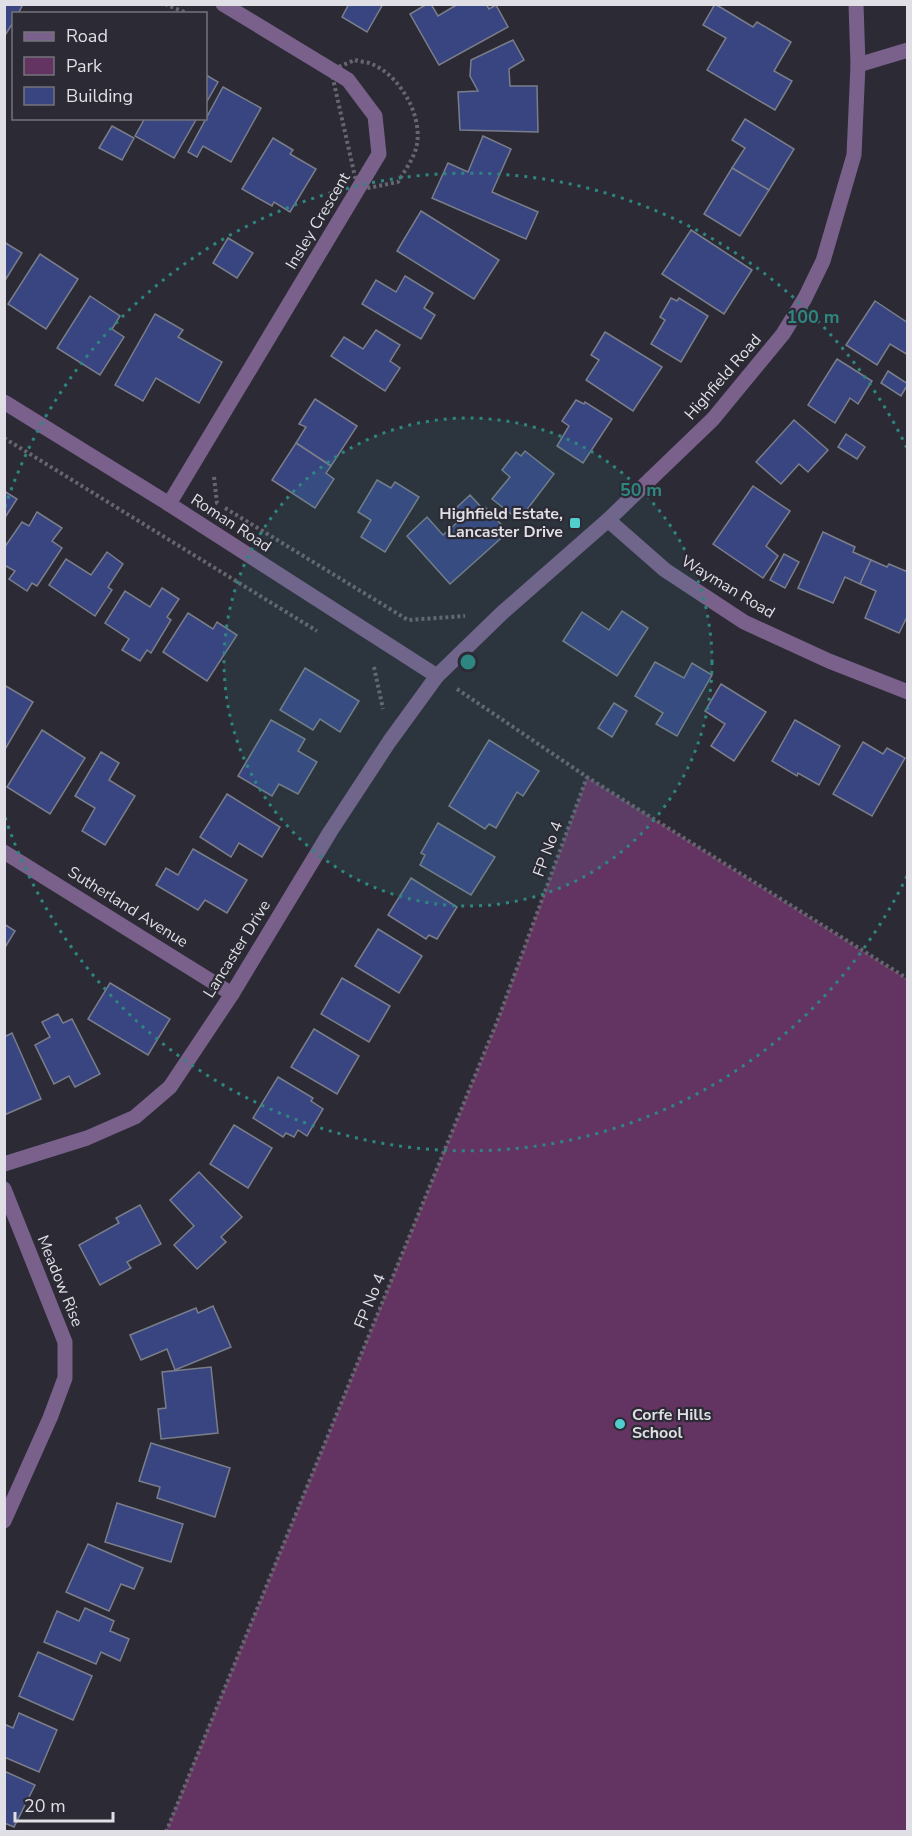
<svg xmlns="http://www.w3.org/2000/svg" width="912" height="1836" viewBox="0 0 912 1836" font-family="'Nunito Sans',sans-serif">
<style>
.green{fill:#633461}
.building{fill:#384580;stroke:#7a7e8a;stroke-width:1.5}
.lines{fill:none;stroke-linecap:round;stroke-linejoin:round}
.path{stroke:#67666f;stroke-width:4;stroke-dasharray:3 3;stroke-linecap:butt}
.minor{stroke:#79618c;stroke-width:15}
.ring{fill:none;stroke:#2e8680;stroke-width:3;stroke-dasharray:3 6}
.poi-dot{fill:#52cdce;stroke:#2c2b35;stroke-width:2}
.labels{text-anchor:middle;dominant-baseline:central;stroke-width:4.5;stroke-linejoin:round;paint-order:stroke}
.street-label{font-size:16px;fill:#dfdfe5;stroke:#2c2b35}
.poi-label{font-size:16px;font-weight:bold;fill:#dfdfe5;stroke:#2c2b35;text-anchor:end}
.centre{fill:#2e8680;stroke:#2c2b35;stroke-width:3}
.ring-label{font-size:18px;text-anchor:middle;font-weight:bold;fill:#2e8680;stroke:#2c2b35;stroke-width:4.5;stroke-linejoin:round;paint-order:stroke}
</style>
<rect width="100%" height="100%" fill="#2c2b35"/>
<!-- green -->
<path class="green" d="M587 777 907 979V1831H166L499 1017Z"/>
<!-- building -->
<g class="building">
<path d="M4 4H23L18 14H14V21L4 37Z"/>
<path d="M349 4H383L367 32 342 17Z"/>
<path d="M427 4H431L438 16 458 4H486L489 9 496 5 508 27 439 65 410 14Z"/>
<path d="M715 4 753 27 757 22 791 42 774 71 792 81 775 110 707 70 726 38 703 25Z"/>
<path d="M513 40 524 60 509 69 510 86H537L538 132 460 130 458 92 478 91 470 76 471 60Z"/>
<path d="M206 75 218 82 206 103Z"/>
<path d="M223 87 261 108 231 162 203 146 197 157 188 152Z"/>
<path d="M145 118H197L174 158 135 136Z"/>
<path d="M745 119 794 149 769 190 732 168 745 148 732 140Z"/>
<path d="M112 126 134 138 122 160 99 148Z"/>
<path d="M483 136 511 149 492 192 538 212 526 239 432 198 448 163 468 172Z"/>
<path d="M273 138 293 150 290 154 316 169 290 212 274 202 272 206 242 189Z"/>
<path d="M732 168 769 190 740 236 704 214Z"/>
<path d="M421 211 499 260 474 299 397 251Z"/>
<path d="M691 230 752 270 724 314 662 274Z"/>
<path d="M228 238 253 253 237 278 213 263Z"/>
<path d="M4 242 22 253 4 282Z"/>
<path d="M40 254 78 279 46 329 8 304Z"/>
<path d="M405 276 433 293 424 308 435 315 421 339 362 304 376 280 396 292Z"/>
<path d="M90 296 120 316 112 329 124 337 100 375 57 348Z"/>
<path d="M671 298 677 301 679 298 708 316 681 362 651 344 665 320 660 317Z"/>
<path d="M875 301 908 323V355L890 344 877 365 846 345Z"/>
<path d="M155 314 183 330 178 337 222 362 199 403 156 378 143 401 115 385Z"/>
<path d="M376 330 400 345 390 361 400 368 385 391 331 356 344 337 363 349Z"/>
<path d="M605 332 662 367 633 411 586 380 599 360 591 355Z"/>
<path d="M837 359 872 381 858 404 850 398 835 423 808 405Z"/>
<path d="M888 371 908 384 901 396 881 383Z"/>
<path d="M315 399 357 426 331 466 296 443 306 427 299 424Z"/>
<path d="M576 400 584 404 585 402 612 419 583 463 557 446 569 426 562 421Z"/>
<path d="M794 420 828 450 808 472 799 464 781 484 756 462Z"/>
<path d="M846 434 865 447 857 459 838 447Z"/>
<path d="M296 443 331 466 326 473 334 479 315 508 272 480Z"/>
<path d="M525 451 554 474 519 520 492 499 510 477 502 470 516 452 521 456Z"/>
<path d="M377 480 391 488 395 482 419 497 385 552 361 537 371 520 358 512Z"/>
<path d="M753 486 790 511 766 546 778 556 763 578 713 544Z"/>
<path d="M4 491 17 499 4 519Z"/>
<path d="M470 495 483 509 485 507 508 532 450 584 407 536 427 517 443 535 460 520 453 511Z"/>
<path d="M37 512 62 528 52 541 62 548 37 586 32 583 27 591 9 579 15 571 4 565V548L22 522 29 526Z"/>
<path d="M823 532 855 547 853 552 871 560 860 584 845 577 833 603 798 588Z"/>
<path d="M107 552 123 564 108 587 112 590 95 616 49 585 66 559 91 575Z"/>
<path d="M784 554 799 562 785 588 770 580Z"/>
<path d="M871 560 887 567 889 564 908 572V615L899 633 865 618 876 591 860 584Z"/>
<path d="M162 588 179 599 167 617 171 620 151 653 147 650 140 661 122 650 129 639 105 623 125 591 150 607Z"/>
<path d="M622 611 648 628 617 676 563 641 582 612 609 630Z"/>
<path d="M188 613 213 629 217 622 237 635 207 681 163 652Z"/>
<path d="M655 662 684 678 692 663 712 675 677 736 656 724 663 713 635 696Z"/>
<path d="M305 668 359 701 340 732 320 719 313 730 280 710Z"/>
<path d="M721 684 766 712 734 761 711 746 725 724 705 711Z"/>
<path d="M4 685 33 702 4 751Z"/>
<path d="M614 703 627 711 612 737 598 728Z"/>
<path d="M271 720 305 739 298 751 317 762 298 794 279 784 272 796 238 776Z"/>
<path d="M795 720 840 746 819 785 798 773 797 776 772 761Z"/>
<path d="M42 730 85 758 50 814 7 787Z"/>
<path d="M489 740 539 771 523 796 517 792 496 828 489 824 485 829 449 806Z"/>
<path d="M863 742 883 754 887 748 905 758 872 816 833 794Z"/>
<path d="M101 752 119 763 109 780 135 796 105 845 82 831 95 808 75 796Z"/>
<path d="M227 794 280 827 262 857 239 843 231 857 200 837Z"/>
<path d="M438 823 495 857 471 895 420 865 425 855 421 853Z"/>
<path d="M193 849 247 880 227 913 205 900 198 910 156 885 166 868 178 875Z"/>
<path d="M411 878 457 907 437 939 429 935 426 939 388 915Z"/>
<path d="M4 924 15 931 4 949Z"/>
<path d="M378 929 422 956 399 993 355 966Z"/>
<path d="M342 978 390 1006 369 1042 321 1014Z"/>
<path d="M110 983 170 1019 148 1055 88 1019Z"/>
<path d="M58 1014 63 1023 72 1019 100 1074 75 1087 69 1076 54 1084 35 1045 50 1037 42 1022Z"/>
<path d="M314 1029 359 1056 337 1094 291 1067Z"/>
<path d="M12 1033 41 1099 4 1115V1037Z"/>
<path d="M278 1077 313 1098 311 1101 323 1109 307 1136 298 1130 294 1137 286 1133 283 1137 253 1118Z"/>
<path d="M234 1125 272 1148 248 1188 210 1164Z"/>
<path d="M199 1172 242 1217 221 1237 226 1242 197 1269 174 1245 194 1226 170 1200Z"/>
<path d="M140 1205 161 1244 127 1262 131 1268 100 1285 79 1245 119 1223 116 1218Z"/>
<path d="M213 1306 231 1347 175 1370 167 1349 141 1360 130 1335 196 1308 198 1313Z"/>
<path d="M211 1367 218 1433 161 1439 158 1409 166 1408 162 1372Z"/>
<path d="M151 1443 230 1468 215 1517 157 1498 160 1487 139 1481Z"/>
<path d="M117 1503 183 1524 171 1562 105 1542Z"/>
<path d="M88 1544 143 1568 134 1589 121 1584 109 1611 66 1592Z"/>
<path d="M85 1608 114 1621 110 1631 129 1639 120 1661 101 1652 96 1664 44 1642 57 1611 79 1621Z"/>
<path d="M38 1652 92 1676 73 1720 19 1696Z"/>
<path d="M19 1713 57 1730 39 1772 4 1757V1724L13 1728Z"/>
<path d="M4 1771 35 1785 14 1827 4 1823Z"/>
</g>
<g class="lines">
<!-- path -->
<g class="path">
<path d="M165 4 189 14"/>
<path d="M355 60C361 62 369 62 374 65 400 77 422 114 417 144 415 157 405 170 398 182L358 190 331 70Z"/>
<path d="M4 438 317 631"/>
<path d="M214 477 217 503 219 504"/>
<path d="M225 508 408 620 465 616"/>
<path d="M374 667 383 709"/>
<path d="M457 689 587 777 908 979"/>
<path d="M166 1832 499 1017 587 777"/>
</g>
<!-- minor -->
<g class="minor">
<path d="M858 65 908 50"/>
<path d="M4 402 169 504 437 676"/>
<path d="M169 504 379 154 375 116 348 80 223 4"/>
<path d="M608 520 665 570 744 622 829 661 908 692"/>
<path d="M4 852 232 994"/>
<path d="M4 1164 87 1138 135 1117 170 1087 232 994 330 832 389 742 437 676 502 613 608 520 713 419 783 334 805 298 823 261 854 155 858 65 856 4"/>
<path d="M4 1189 65 1342V1378L50 1418 4 1521"/>
</g>
</g>
<!-- distance rings -->
<circle cx="468" cy="662" r="244" fill="#2e8680" fill-opacity=".12"/>
<g class="ring">
<circle cx="468" cy="662" r="244"/>
<path d="M907 876A488 488 0 0 1 5 817M5 507A488 488 0 0 1 907 448"/>
</g>
<!-- markers -->
<g class="poi-dot">
<rect x="569" y="517" width="12" height="12" rx="3"/>
<circle cx="620" cy="1424" r="6"/>
</g>
<g class="labels">
<!-- street labels -->
<g class="street-label">
<text transform="translate(318 221) rotate(-59)">Insley Crescent</text>
<text transform="translate(723 377) rotate(-49)">Highfield Road</text>
<text transform="translate(231 523) rotate(33)">Roman Road</text>
<text transform="translate(728 587) rotate(31)">Wayman Road</text>
<text transform="translate(548 849) rotate(-70)">FP No 4</text>
<text transform="translate(128 907) rotate(32)">Sutherland Avenue</text>
<text transform="translate(237 949) rotate(-58)">Lancaster Drive</text>
<text transform="translate(60 1281) rotate(68)">Meadow Rise</text>
<text transform="translate(370 1301) rotate(-68)">FP No 4</text>
</g>
<!-- poi labels -->
<g class="poi-label">
<text x="563" y="514">Highfield Estate,<tspan x="563" dy="18">Lancaster Drive</tspan></text>
<text x="632" y="1415" text-anchor="start">Corfe Hills<tspan x="632" dy="18">School</tspan></text>
</g>
</g>
<circle cx="468" cy="662" r="9" class="centre"/>
<g class="ring-label">
<text x="813" y="323">100 m</text>
<text x="641" y="496">50 m</text>
</g>
<!-- border -->
<rect width="912" height="1836" fill="none" stroke="#dfdfe5" stroke-width="12"/>
<!-- legend -->
<rect x="12" y="12" width="195" height="108" fill="#2c2b35" stroke="#74737b" stroke-width="1.5"/>
<rect x="24" y="32" width="30" height="9" fill="#79618c" stroke="#74737b" stroke-width="1.5"/>
<text x="66" y="42" font-size="18" fill="#dfdfe5">Road</text>
<rect x="24" y="57" width="30" height="18" fill="#633461" stroke="#74737b" stroke-width="1.5"/>
<text x="66" y="72" font-size="18" fill="#dfdfe5">Park</text>
<rect x="24" y="87" width="30" height="18" fill="#384580" stroke="#74737b" stroke-width="1.5"/>
<text x="66" y="102" font-size="18" fill="#dfdfe5">Building</text>
<!-- scale -->
<path d="M15 1812v9h98v-9" fill="none" stroke="#dfdfe5" stroke-width="3"/>
<text x="24" y="1812" font-size="18" fill="#dfdfe5" stroke="#2c2b35" stroke-width="4.5" paint-order="stroke">20 m</text>
</svg>
